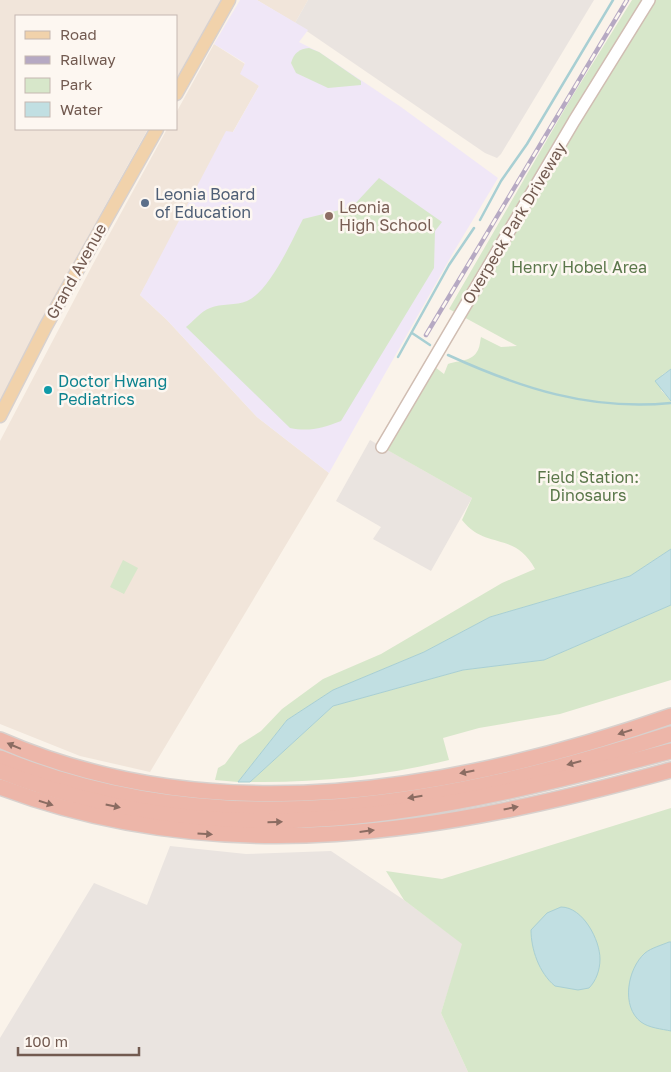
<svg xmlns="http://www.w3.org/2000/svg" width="671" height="1072" viewBox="0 0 671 1072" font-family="'Golos Text',sans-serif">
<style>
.residential{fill:#f1e5da}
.industrial{fill:#eae4e0}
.education{fill:#f0e7f7}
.green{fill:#d7e7ca}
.water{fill:#c1dfe2;stroke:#a8cfd3}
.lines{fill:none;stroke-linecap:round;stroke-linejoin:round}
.stream{stroke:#a8cfd3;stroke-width:2.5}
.secondary-casing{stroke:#d0bdb2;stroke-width:14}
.primary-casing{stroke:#d8d1ce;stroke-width:15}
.highway-casing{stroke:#d8d1ce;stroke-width:18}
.secondary{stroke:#fff;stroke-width:11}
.primary{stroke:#f1d2ab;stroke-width:12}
.highway{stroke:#edb6a9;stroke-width:15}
.rail-casing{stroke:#b6a9c3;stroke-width:4.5}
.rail{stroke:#fdf7f1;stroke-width:2.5;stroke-dasharray:8;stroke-linecap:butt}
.oneway{fill:#8b6c62}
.service-dot{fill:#5c6f8a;stroke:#fdf7f1;stroke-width:2}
.education-dot{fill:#8d6e63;stroke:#fdf7f1;stroke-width:2}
.culture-dot{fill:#0f9aa8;stroke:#fdf7f1;stroke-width:2}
.labels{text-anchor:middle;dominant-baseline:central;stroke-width:5;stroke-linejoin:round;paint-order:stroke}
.service-label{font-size:16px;fill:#4e5e75;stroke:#fdf7f1;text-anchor:start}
.education-label{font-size:16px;fill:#785e54;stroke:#fdf7f1;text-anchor:start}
.street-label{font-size:16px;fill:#725a50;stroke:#fdf7f1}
.park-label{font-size:16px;fill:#5a774a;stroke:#fdf7f1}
.culture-label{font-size:16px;fill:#0d838f;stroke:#fdf7f1;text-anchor:start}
</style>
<rect width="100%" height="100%" fill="#faf3ea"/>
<!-- residential -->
<g class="residential">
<path d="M0 0H221L176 79V16H16V129H148L69 270 0 405Z"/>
<path d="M257 0H308L295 23Z"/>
<path d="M214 44 245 64 259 86 140 295 167 320 257 417 329 473 150 772 80 756 0 724V441L92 266 167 129H176V113Z"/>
</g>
<!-- industrial -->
<g class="industrial">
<path d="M308 0H594L501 154 497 158 485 153 295 23Z"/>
<path d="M370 440 472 498 431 571 373 539 381 527 336 501Z"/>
<path d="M170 846 246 854 331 851 404 900 463 944 441 1013 468 1072H0V1038L94 883 147 905Z"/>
</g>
<!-- education -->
<path class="education" d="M240 0H257L308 30 299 42 319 52 401 107 498 178 453 253 329 473 257 417 167 320 140 295 226 131 233 132 259 86 240 74 245 63 214 44Z"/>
<!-- green -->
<g class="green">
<path d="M632 0H671V369L662 375 661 390 671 401V549L630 576 490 617 424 652 333 690 287 720 238 782 215 780 218 768 225 764 239 745 261 731 282 709 323 679 381 654 502 583 535 569C515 531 485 550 462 520L472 498 382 447 431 364 444 374 448 364C459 360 472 362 478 350 480 346 480 341 481 337L501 347 517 346 449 309 570 100Z"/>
<path d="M309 48 319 52 361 81V85L328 88 296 73 291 63C294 53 299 49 309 48Z"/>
<path d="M379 178 442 222 435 231 434 268 341 421C323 428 309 432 290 428L186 327C193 322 201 311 210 308 221 303 236 306 247 301 270 291 292 240 303 219L352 207Z"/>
<path d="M123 560 138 568 124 594 110 587Z"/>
<path d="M671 605V680L560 714 479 728 443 738 449 760C384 776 317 783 250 782L333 706 463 670 544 660Z"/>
<path d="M671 808V1072H468L441 1013 462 944 404 900 386 871 442 879Z"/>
</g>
<!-- water -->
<g class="water">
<path d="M671 369V401L655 381Z"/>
<path d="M671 549V605L544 660 463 670 333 706 250 782H238L287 720 333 690 424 652 490 617 630 576Z"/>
<path d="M561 907C583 907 600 940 600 959 600 970 596 981 589 988L578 990 555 986C539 973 531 949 531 930L547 913Z"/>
<path d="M669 942H671V1031C662 1029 649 1028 641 1022 621 1007 627 969 645 953 651 948 662 945 669 942Z"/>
</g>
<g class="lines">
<!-- stream -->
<g class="stream">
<path d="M480 220 501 181 527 144 613 0"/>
<path d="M412 333 430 345"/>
<path d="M448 355C520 388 590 411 671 403"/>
<path d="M398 357 449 265 474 228"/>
</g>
<defs>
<path id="secondary" d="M382 447 574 121 649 0"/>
<g id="primary">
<path d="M176 94 229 0"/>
<path d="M0 416 46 326 157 129"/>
</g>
<g id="highway">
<path d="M0 740C215 834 456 791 671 716"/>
<path d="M0 758C223 849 449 805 671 734"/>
<path d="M0 771C232 862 440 812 671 751"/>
<path d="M0 787C226 872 446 832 671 770"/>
</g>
</defs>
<!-- secondary casing -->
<use href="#secondary" class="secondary-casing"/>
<!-- primary casing -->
<use href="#primary" class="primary-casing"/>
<!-- highway casing -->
<use href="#highway" class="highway-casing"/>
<!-- secondary -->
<use href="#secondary" class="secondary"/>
<!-- primary -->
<use href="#primary" class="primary"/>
<!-- highway -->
<use href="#highway" class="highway"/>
<defs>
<path id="rail" d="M426 335 627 0"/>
</defs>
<!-- rail casing -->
<use href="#rail" class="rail-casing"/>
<!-- rail -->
<use href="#rail" class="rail"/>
</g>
<!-- one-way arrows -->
<defs><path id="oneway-solid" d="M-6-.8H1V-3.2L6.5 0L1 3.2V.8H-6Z" transform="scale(1.25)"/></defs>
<g class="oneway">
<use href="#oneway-solid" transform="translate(625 732) rotate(162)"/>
<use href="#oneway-solid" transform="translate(14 746) rotate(-157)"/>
<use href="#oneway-solid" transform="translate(574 763) rotate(165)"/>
<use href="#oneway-solid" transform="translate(467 772) rotate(169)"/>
<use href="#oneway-solid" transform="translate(415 797) rotate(171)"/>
<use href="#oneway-solid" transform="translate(46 803) rotate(17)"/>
<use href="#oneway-solid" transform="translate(113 806) rotate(12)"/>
<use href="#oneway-solid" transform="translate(511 808) rotate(-11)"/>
<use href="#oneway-solid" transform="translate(275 822) rotate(-1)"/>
<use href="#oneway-solid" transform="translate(367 831) rotate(-7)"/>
<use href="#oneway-solid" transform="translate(205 834) rotate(4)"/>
</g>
<!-- markers -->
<circle class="service-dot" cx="145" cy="203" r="5"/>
<circle class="education-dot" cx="329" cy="216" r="5"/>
<circle class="culture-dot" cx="48" cy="390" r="5"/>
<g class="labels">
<!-- service labels -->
<g class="service-label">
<text x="155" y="194">Leonia Board<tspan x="155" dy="18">of Education</tspan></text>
</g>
<!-- education labels -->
<g class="education-label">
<text x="339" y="207">Leonia<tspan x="339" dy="18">High School</tspan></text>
</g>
<!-- street labels -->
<g class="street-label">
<text transform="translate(514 223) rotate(-59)">Overpeck Park Driveway</text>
<text transform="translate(76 271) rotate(-61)">Grand Avenue</text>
</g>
<!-- park labels -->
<g class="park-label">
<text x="579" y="267">Henry Hobel Area</text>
<text x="588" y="477">Field Station:<tspan x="588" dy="18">Dinosaurs</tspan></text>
</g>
<!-- culture labels -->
<g class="culture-label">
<text x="58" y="381">Doctor Hwang<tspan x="58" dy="18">Pediatrics</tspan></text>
</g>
</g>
<!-- legend -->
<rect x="15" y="15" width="162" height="115" fill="#fdf7f1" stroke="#c5b8b1"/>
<rect x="25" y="31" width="25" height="8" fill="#f1d2ab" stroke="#c5b8b1"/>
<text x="60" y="40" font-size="15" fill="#725a50">Road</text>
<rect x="25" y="56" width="25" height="8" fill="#b6a9c3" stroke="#c5b8b1"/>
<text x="60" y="65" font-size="15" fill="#725a50">Railway</text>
<rect x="25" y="78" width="25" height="15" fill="#d7e7ca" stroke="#c5b8b1"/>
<text x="60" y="90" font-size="15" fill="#725a50">Park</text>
<rect x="25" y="102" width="25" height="15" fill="#c1dfe2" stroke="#c5b8b1"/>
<text x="60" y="115" font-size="15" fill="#725a50">Water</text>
<!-- scale -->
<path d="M18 1047v8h121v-8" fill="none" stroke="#725a50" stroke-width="2.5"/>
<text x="25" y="1047" font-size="15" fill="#725a50" stroke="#fdf7f1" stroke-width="4" paint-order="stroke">100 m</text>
</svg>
